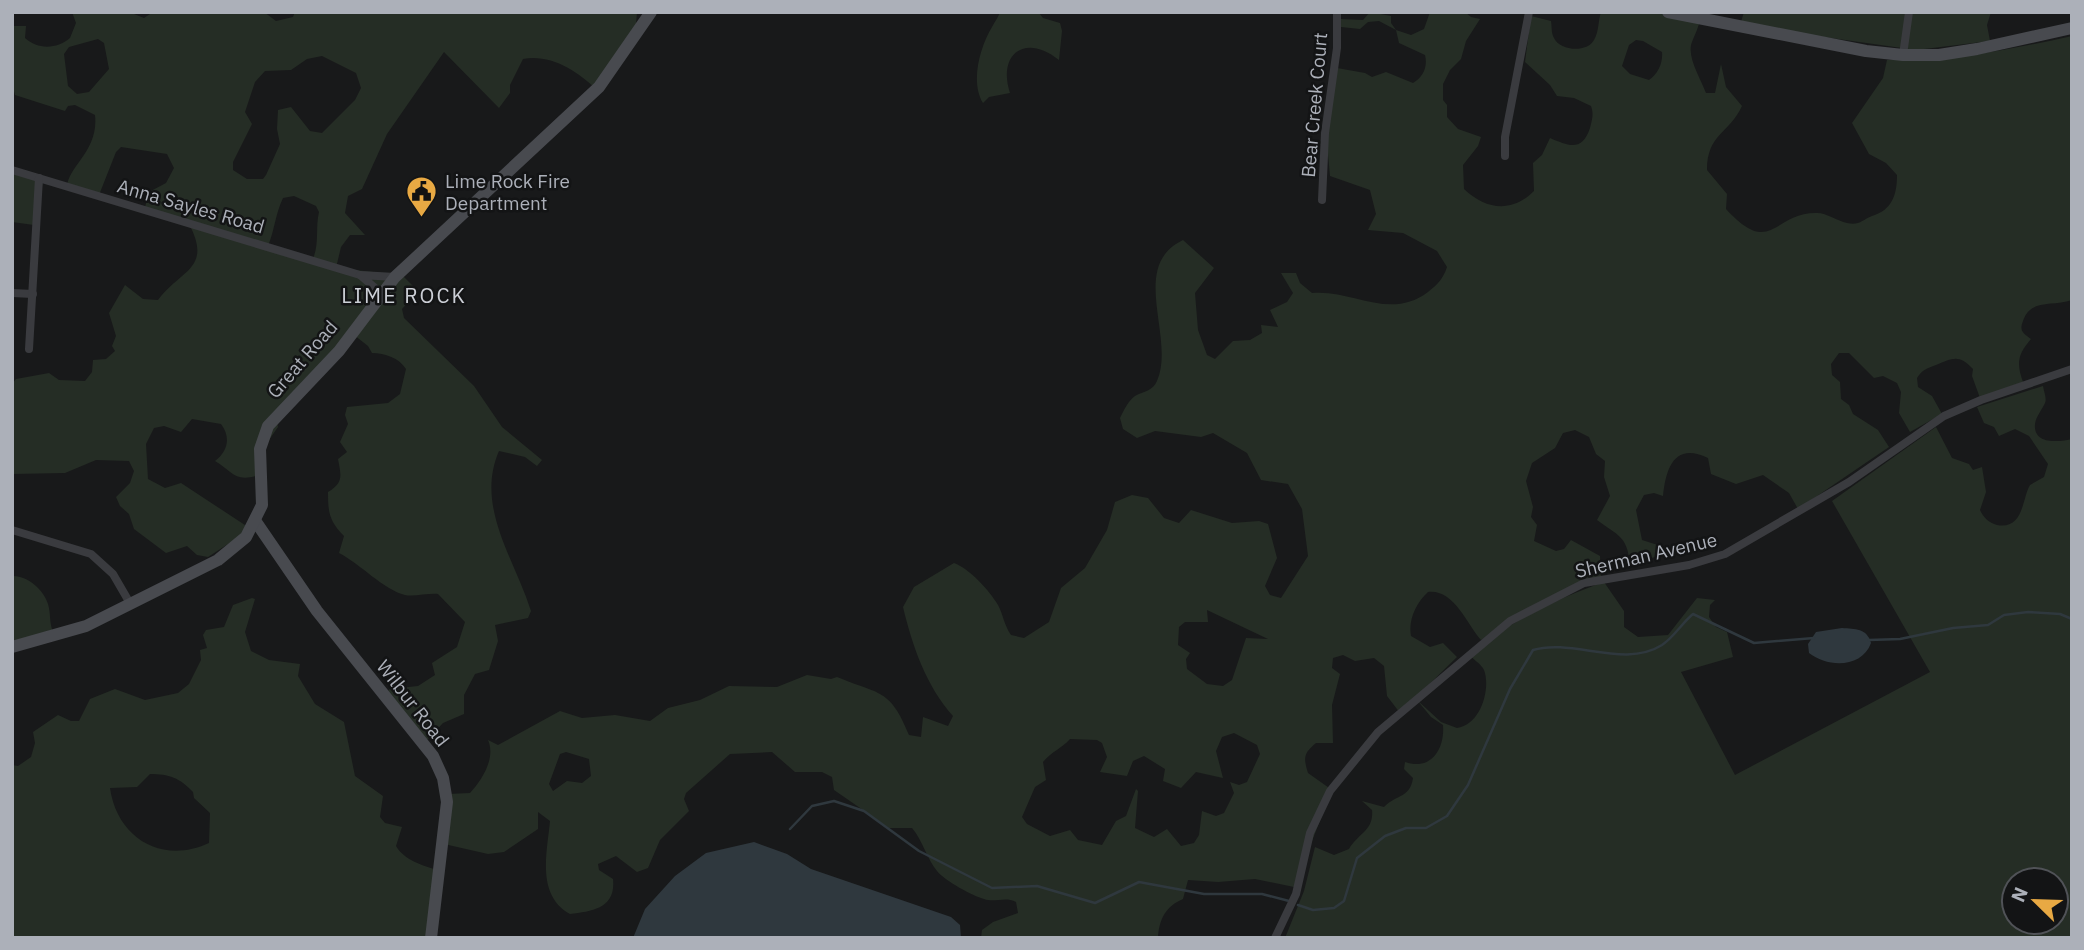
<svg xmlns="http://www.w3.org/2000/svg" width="2084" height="950" viewBox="0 0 2084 950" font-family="'IBM Plex Sans',sans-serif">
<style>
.green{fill:#252d25;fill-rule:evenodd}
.water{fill:#2f383e}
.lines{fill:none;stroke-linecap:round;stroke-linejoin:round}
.stream{stroke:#2f383e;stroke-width:2.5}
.street{stroke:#3a3b3f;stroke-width:8}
.secondary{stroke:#484a4f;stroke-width:12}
.labels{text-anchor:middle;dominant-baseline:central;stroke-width:5;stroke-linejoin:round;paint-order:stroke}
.street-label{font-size:19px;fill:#acb0b9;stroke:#131415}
.poi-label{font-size:19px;fill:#acb0b9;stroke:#131415;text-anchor:start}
.neighbourhood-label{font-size:21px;letter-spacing:2px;fill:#cccfd6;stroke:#131415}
</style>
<rect width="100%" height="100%" fill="#18191a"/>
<!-- green -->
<g class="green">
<path d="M72 12H129L144 18 153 12H264L276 21 293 17 295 12H637L636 24 596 89C577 71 551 54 523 59L510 85V93L499 108 444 52 387 134 362 189 348 196 345 213 365 235H350L341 247 336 268 402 275 418 291 402 309 404 318 474 386 502 427 542 460 537 466 525 457 499 451C475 506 514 558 531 611L528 618 495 625 498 641 489 670 475 674 464 695V714L443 723 425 742 383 695 390 689 418 686 435 675 432 663 457 647 465 622 438 594C429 593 413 597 405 595 384 590 359 563 339 553L344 536C329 521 328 512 328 492 344 483 341 475 338 459L347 452 340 442 348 424 345 415 347 407 388 403 400 394 406 369C399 358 385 353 372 353L368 346 354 335 277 423 278 427 262 450 256 476C234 482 232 471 215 461 228 451 231 437 221 424L192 419 181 432 164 426 154 428 146 444 148 479 165 488 181 483 251 529 208 557 197 555 187 546 166 553 134 529 129 514 120 506 116 497 130 483 134 471 129 461 96 460 65 473 12 474V384L16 379 49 373 59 380 85 381 92 372 93 360 106 359 115 351 112 346 116 336 109 313 125 285 143 299 158 300C180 270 213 269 189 224L144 211 149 192 166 183 174 168 167 154 121 147 116 152 99 195 67 187C68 166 99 151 95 115L75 105 68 106 65 111 15 95 12 84V26H26L25 38C38 50 57 49 70 38L76 23ZM98 39 104 43 109 69 89 92 77 94 68 86 64 54 69 47ZM322 56 356 73 361 88 355 100 322 133 310 131 291 107 278 110 277 129 280 144 266 175 263 179H247L233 170V162L252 124 245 112 255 82 265 71 291 70 307 59ZM294 196 316 206 319 212C315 229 320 244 312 261L268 246C275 229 275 215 283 198Z"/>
<path d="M1000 12 1039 13 1043 18 1060 23 1062 31 1059 60C1026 33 997 53 1010 93L989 97 983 103C970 82 980 47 992 27 995 21 998 18 1000 12Z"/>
<path d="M1370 12 1391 16V23L1396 30 1411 35 1424 29 1430 12H1465L1471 17 1480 19 1466 41 1461 59 1450 70 1443 84V100L1447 105V117L1458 129 1481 137 1478 146 1463 165 1464 189C1486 210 1512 213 1534 191L1533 163 1542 155 1550 138C1569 146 1582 152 1590 128 1592 119 1594 115 1591 106L1574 98 1557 96 1550 85 1525 62 1531 16 1551 21C1552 26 1551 33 1554 38 1560 51 1587 53 1594 40 1599 32 1598 21 1601 12H1664L1700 20C1698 29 1695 34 1692 42 1686 56 1701 79 1706 93H1715L1721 64 1726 87 1742 106C1729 134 1707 134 1707 170L1727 194 1726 209C1772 259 1773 212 1817 213 1827 213 1837 221 1847 223 1859 226 1862 220 1872 216 1892 210 1897 195 1897 175L1886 163 1869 154 1852 123 1883 78 1887 60C1951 61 2009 50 2072 36V300C2052 307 2031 298 2023 321 2019 331 2023 333 2031 339 2018 354 2016 363 2023 382L1980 398 1972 376 1973 369C1959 354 1953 358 1936 365 1926 369 1923 369 1917 378L1918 387 1932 396 1942 414 1910 432 1899 413 1901 392 1897 383 1883 376 1874 378 1849 353H1839L1831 364 1832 375 1840 382 1841 399 1849 405 1853 414 1878 430 1889 447 1798 509 1789 493 1763 475 1736 484 1711 474 1708 458C1675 442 1666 467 1663 496L1654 493 1644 495 1636 510 1642 540 1664 547 1666 554 1630 564C1627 535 1618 536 1597 520L1610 496 1604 477 1605 461 1596 454 1589 437 1575 430 1563 433 1555 448 1532 463 1526 481 1533 507 1531 517 1537 525 1534 541 1556 551 1564 549 1571 540 1600 556 1601 577 1481 640C1466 623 1454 589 1428 592 1416 603 1408 620 1411 636L1430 647 1443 643 1457 657 1400 713 1387 696 1384 666 1374 658 1355 661 1343 655 1333 658 1332 668 1340 674 1332 705 1333 743H1316C1304 753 1303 757 1308 773L1332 790 1294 887 1255 879 1218 882 1188 880 1183 899C1166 906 1159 919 1158 938H981L982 930 993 922 1018 913 1016 902C1005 896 995 903 984 899 973 896 945 881 937 871 927 859 923 841 912 828H889L834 790 832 777 822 772H795L772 752 730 754 686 793 684 799 689 811 660 840 648 868 637 872 616 856 598 864 599 870 613 879C616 908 593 911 570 914 536 895 547 853 550 821L538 812V829L504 852 488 854 444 844 448 794 470 793C482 780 496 758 488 740L498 745 560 711 582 718 615 715 650 721 668 708 700 700 729 686 777 687 807 675 831 679 837 677C880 695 890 688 909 735L921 737 923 717 948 726 953 716C926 686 912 645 903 607L914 587 954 563C970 569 989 590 998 605 1003 614 1004 625 1011 635L1024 638 1049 622 1061 588 1085 568 1107 530 1115 502 1132 495 1148 498 1164 518 1179 523 1191 510 1232 523 1259 521 1268 524 1277 558 1265 586 1270 595 1281 598 1308 556 1302 509 1288 484 1261 480 1247 453 1213 433 1201 437 1155 431 1137 438 1123 429 1120 418C1124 410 1128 401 1135 396 1144 391 1153 391 1157 381 1176 338 1128 266 1183 240L1214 268 1195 293 1198 330 1207 355 1215 359 1233 341 1250 340 1262 333 1261 325 1278 327 1270 310 1287 302 1293 293 1281 273H1296L1300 283 1312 293C1352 289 1390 321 1428 292 1438 284 1443 279 1447 267L1437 251 1403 233 1368 230 1376 214 1370 190 1330 176 1326 133 1337 68 1365 73 1372 77 1386 72 1413 83C1423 77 1428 67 1425 55L1399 43 1396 30 1379 21 1368 22 1360 29 1341 27V19L1363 20ZM1636 40 1643 41 1662 52C1663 63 1658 74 1649 80L1630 74 1622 66 1629 45ZM1207 610 1268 639 1246 638 1232 680 1223 686 1207 684 1187 669 1186 659 1190 653 1178 645 1179 627 1185 622H1208ZM1234 733 1257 745 1260 754 1247 782 1239 785 1230 782 1234 793 1224 813 1216 816 1202 811 1199 835 1194 843 1181 846 1167 829 1154 837 1135 828 1138 791 1136 789 1126 816 1116 821 1102 845 1078 840 1070 830 1050 836 1027 824 1022 817 1035 787 1046 780 1043 762C1052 751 1061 749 1070 739L1097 740 1102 743 1107 757 1100 772 1127 776 1133 761 1144 756 1165 769 1163 781 1181 788 1196 772 1223 778 1216 751 1222 737ZM566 752 589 759 591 776 582 783 567 781 553 791 549 784 560 754Z"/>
<path d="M1744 12H1991L1987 25 1990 41 1916 50 1740 25Z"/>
<path d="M12 171 43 182 34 225 12 222Z"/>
<path d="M2043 386C2044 392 2047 399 2045 403 2042 410 2036 416 2035 424 2033 445 2060 442 2072 439V938H1285L1304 891 1315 847 1334 855 1349 849C1358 833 1374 831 1372 810L1362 801 1384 807C1397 794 1410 798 1413 778L1404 769 1405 762C1430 771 1445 750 1443 725L1431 717 1417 700 1441 722 1457 728C1481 725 1491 688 1484 670 1481 664 1473 659 1468 654 1509 623 1555 599 1604 582L1624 611V627L1638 637 1668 635 1697 598 1715 600 1710 605 1709 617 1716 627 1727 632 1733 657 1681 672 1735 775 1930 672 1832 501 1936 427 1952 458 1969 464 1973 470 1982 467 1986 492 1980 510C1983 517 1989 523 1997 525 2024 530 2022 498 2030 485L2044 477 2048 464 2029 436 2015 429 1999 436 1994 427 1984 423 1977 407ZM2014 880H2056V922H2014Z"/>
<path d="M12 576C27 575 44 590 48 604 51 614 49 622 53 632L12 648Z"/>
<path d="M252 598 255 599 245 632 251 651 269 660 300 664 298 676 315 704 344 722 355 776 383 796 380 817 385 823 402 827 396 846C404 860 423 866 438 870L431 938H12V765L18 766 31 757 35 743 33 732 58 715 71 721H79L90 699 115 689 145 700 178 693 189 684 201 660 200 650 207 648 203 635 206 630 224 627 233 605ZM150 774C169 774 180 778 193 792L194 798 210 813 209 843C162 865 117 838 110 788L137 787Z"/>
</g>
<!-- water -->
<g class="water">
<path d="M1842 628C1855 629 1867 628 1871 643 1862 668 1828 668 1809 653L1808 644 1816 632Z"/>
<path d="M754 842 787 854 811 869 951 917 960 925 961 938H633L645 909 675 876 706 853Z"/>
</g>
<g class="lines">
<!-- stream -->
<g class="stream">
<path d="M1869 640 1900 639 1953 628 1988 625 2004 615 2028 612 2060 614 2072 619"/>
<path d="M790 829 812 806 834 801 864 811 919 851 992 888 1037 886 1095 903 1139 882 1204 894H1262L1289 901"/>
<path d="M1298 905 1313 910 1334 908 1344 901 1357 858 1385 836 1406 828H1426L1447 816 1468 785 1510 689 1533 650C1572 638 1624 669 1662 645 1674 637 1682 623 1693 614L1754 643 1814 638"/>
</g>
<!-- street -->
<g class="street">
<path d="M1903 55 1909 12"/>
<path d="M1505 156V137L1529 12"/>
<path d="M12 170 360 275"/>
<path d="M1322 200 1325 133 1337 48V12"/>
<path d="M12 293 33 294"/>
<path d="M381 293 360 275 395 277"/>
<path d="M29 349 39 178"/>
<path d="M12 530 91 554 113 574 131 605"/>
<path d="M1275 938 1296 894 1310 833 1330 791 1378 732 1510 621 1584 583 1689 565 1725 554 1849 482 1944 416 1981 400 2072 369"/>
</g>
<!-- secondary -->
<g class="secondary">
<path d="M1668 12 1866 51 1903 55H1939L1977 49 2072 28"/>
<path d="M256 522 317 611 433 756 443 778 447 802 431 938"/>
<path d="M12 647 86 626 218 560 246 537 262 505 260 449 268 426 339 351 395 277 599 87 651 12"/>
</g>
</g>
<!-- icons -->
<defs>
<symbol id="civic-pin" viewBox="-11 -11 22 30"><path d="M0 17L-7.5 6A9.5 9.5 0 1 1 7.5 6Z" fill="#e8a943" stroke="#131415"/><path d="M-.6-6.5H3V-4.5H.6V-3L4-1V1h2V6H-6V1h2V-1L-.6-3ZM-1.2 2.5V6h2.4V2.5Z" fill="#111"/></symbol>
</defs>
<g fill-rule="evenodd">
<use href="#civic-pin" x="404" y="174" width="35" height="47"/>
</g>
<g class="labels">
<!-- street labels -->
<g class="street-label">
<text transform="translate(1314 105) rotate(-85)">Bear Creek Court</text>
<text transform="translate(191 206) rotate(16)">Anna Sayles Road</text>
<text transform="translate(302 359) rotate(-49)">Great Road</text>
<text transform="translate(1646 555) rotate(-13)">Sherman Avenue</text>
<text transform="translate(413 703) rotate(52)">Wilbur Road</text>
</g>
<!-- poi labels -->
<g class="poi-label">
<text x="445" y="181">Lime Rock Fire<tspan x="445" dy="22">Department</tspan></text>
</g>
<!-- neighbourhood labels -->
<g class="neighbourhood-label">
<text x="404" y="295">LIME ROCK</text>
</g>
</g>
<!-- border -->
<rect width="2084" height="950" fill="none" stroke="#acb0b9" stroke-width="28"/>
<!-- north arrow -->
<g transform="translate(2035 901) rotate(293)"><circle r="33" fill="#131415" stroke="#505257" stroke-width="2"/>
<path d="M0-5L12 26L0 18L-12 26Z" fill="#e8a943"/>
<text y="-10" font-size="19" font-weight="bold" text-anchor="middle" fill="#acb0b9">N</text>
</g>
</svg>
